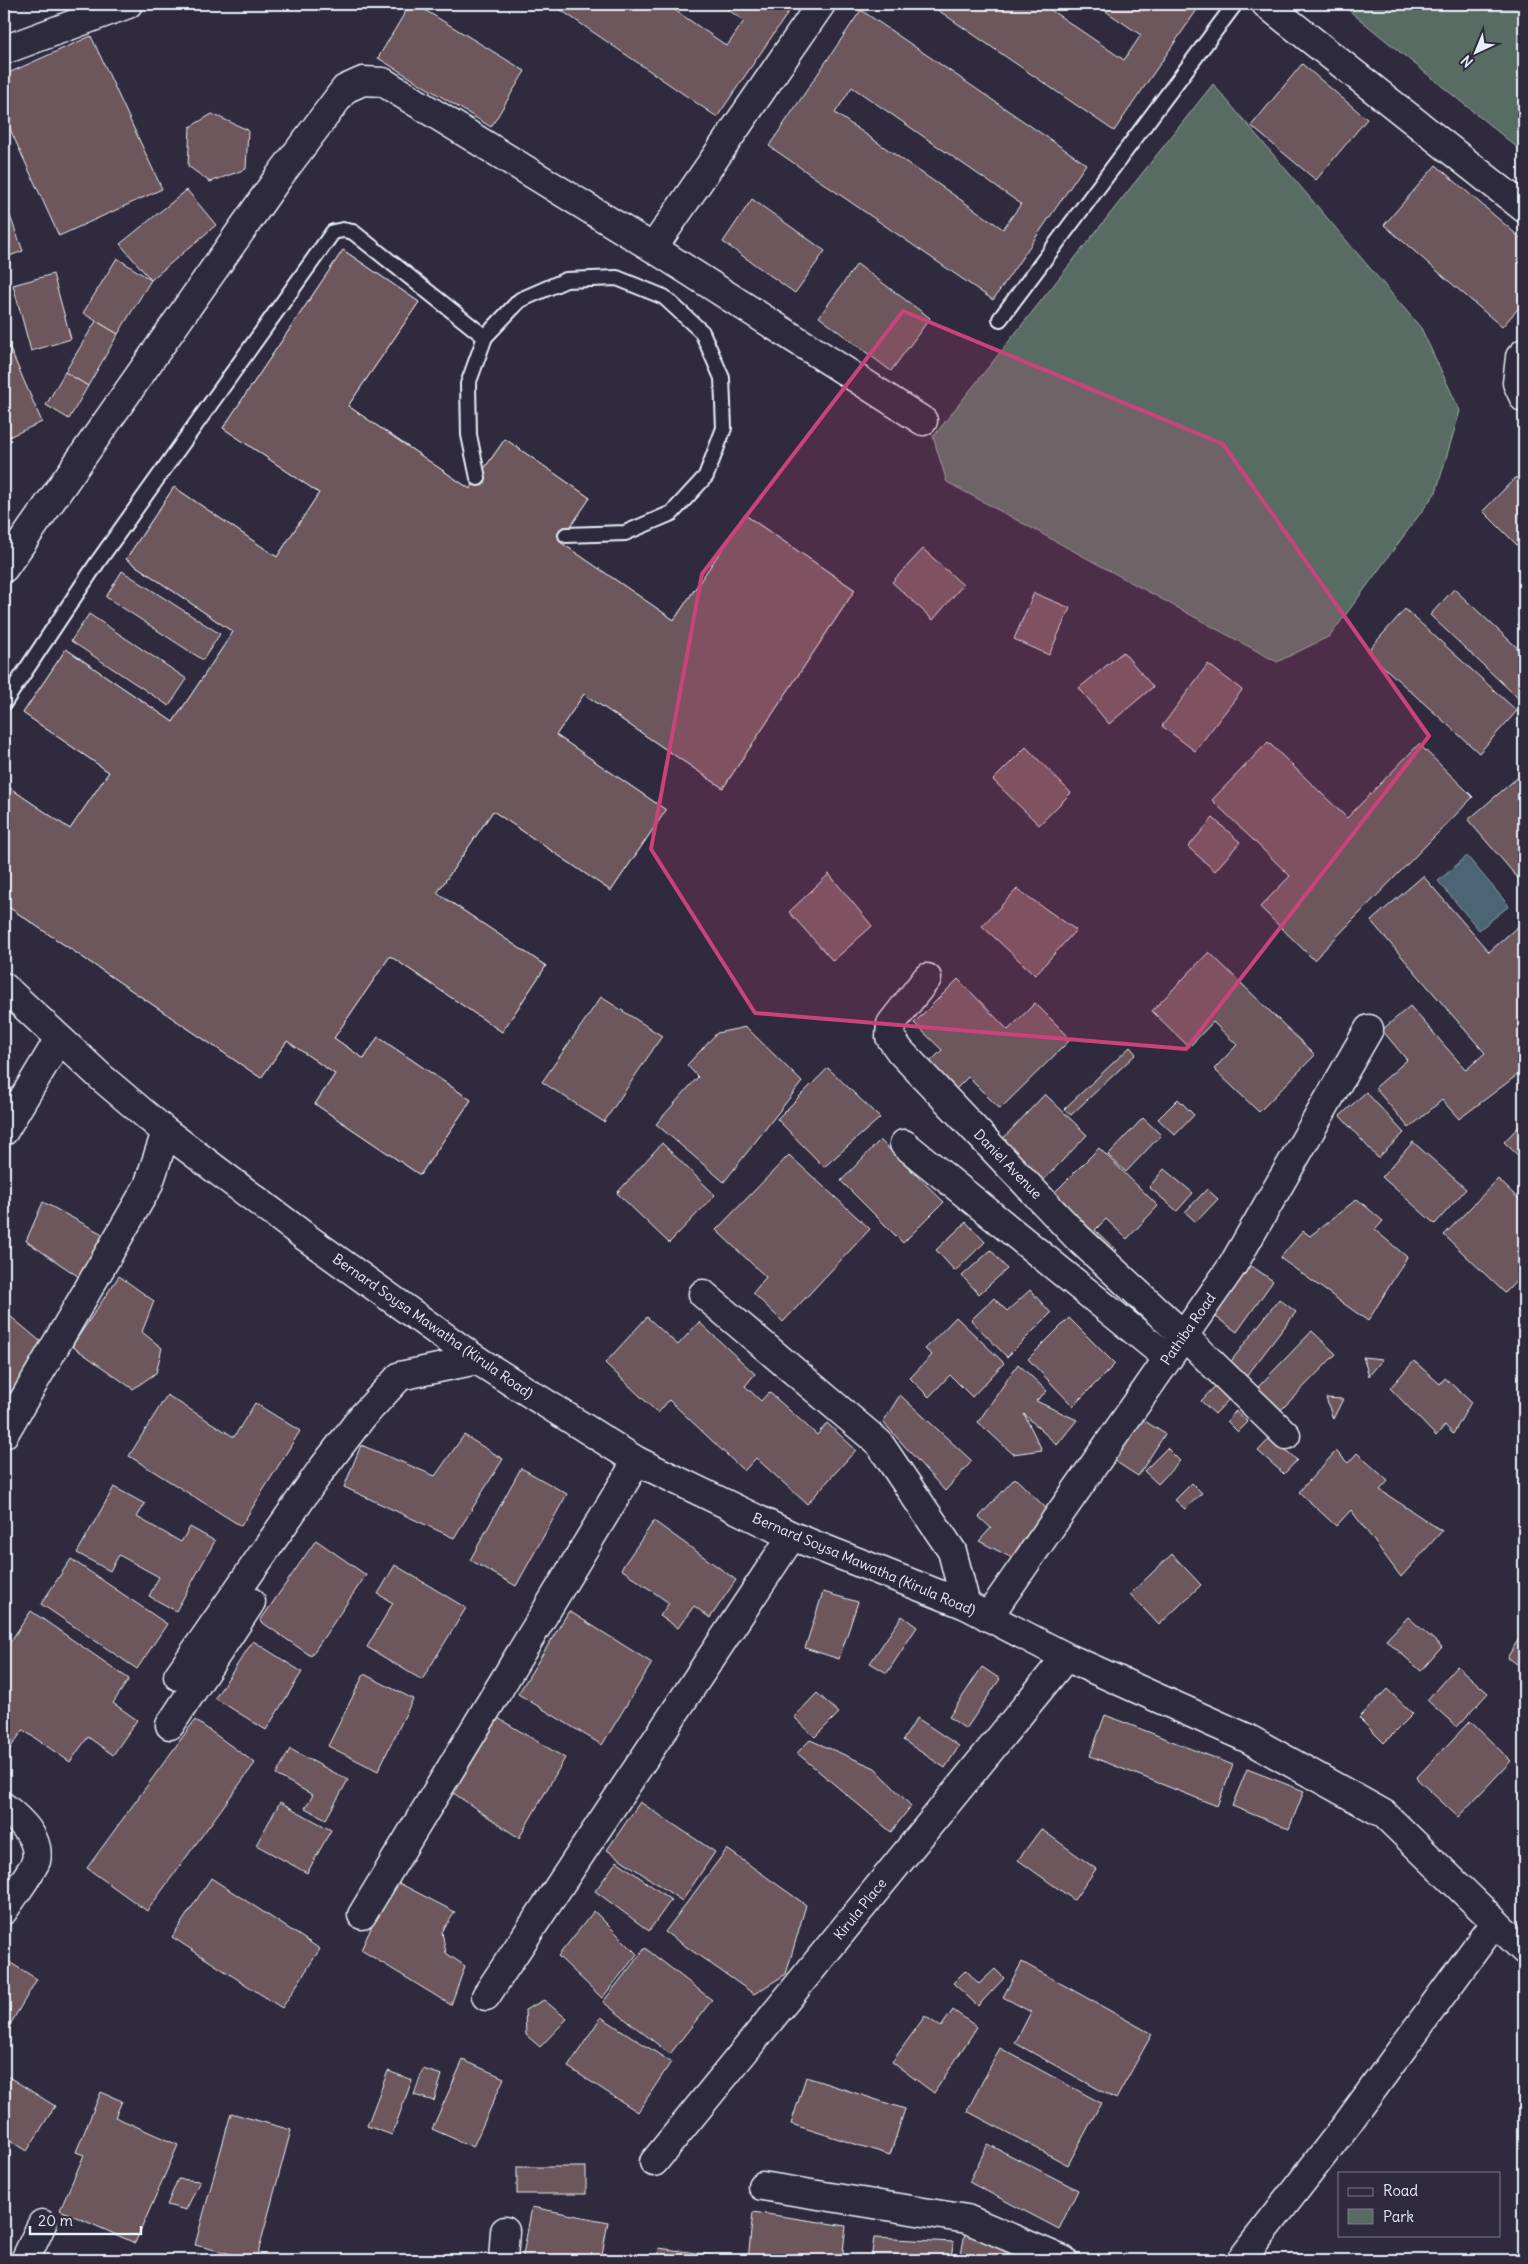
<svg xmlns="http://www.w3.org/2000/svg" width="1528" height="2264" viewBox="0 0 1528 2264" font-family="Delius,sans-serif">
<style>
.green{fill:#596c64;stroke:#a0aeae}
.water{fill:#4c6574;stroke:#8a9da9}
.building{fill:#6d575c;stroke:#e8f1f8;fill-rule:evenodd}
.lines{fill:none;stroke-linecap:round;stroke-linejoin:round}
.service-casing{stroke:#e8f1f8;stroke-width:18}
.minor-casing{stroke:#e8f1f8;stroke-width:31}
.primary-casing{stroke:#e8f1f8;stroke-width:31}
.service{stroke:#2f2a3d;stroke-width:14}
.minor{stroke:#2f2a3d;stroke-width:28}
.primary{stroke:#2f2a3d;stroke-width:28}
.marked{fill:#ca437a;fill-opacity:0.2;stroke:#ca437a;stroke-width:4;stroke-linejoin:round}
.labels{text-anchor:middle;dominant-baseline:central;stroke-width:5;stroke-linejoin:round;paint-order:stroke}
.street-label{font-size:14px;fill:#e8f1f8;stroke:#2f2a3d}
</style>
<rect width="100%" height="100%" fill="#2f2a3d"/>
<filter id="ink" filterUnits="userSpaceOnUse"><feTurbulence type="fractalNoise" baseFrequency=".02" numOctaves="2"/><feDisplacementMap in="SourceGraphic" scale="10" xChannelSelector="R" yChannelSelector="G"/><feConvolveMatrix kernelMatrix="1 2 1 2 8 2 1 2 1" color-interpolation-filters="sRGB"/></filter>
<g filter="url(#ink)">
<!-- green -->
<g class="green">
<path d="M1341 4H1524V153Z"/>
<path d="M1213 84 1421 328 1460 411 1436 492 1330 636 1277 662 947 482 933 437Z"/>
</g>
<!-- water -->
<path class="water" d="M1467 856 1509 906 1479 930 1438 881Z"/>
<!-- building -->
<g class="building">
<path d="M410 4H415L525 71 491 127 378 58Z"/>
<path d="M552 4H666L727 46 744 21 720 4H794L717 117Z"/>
<path d="M929 4H1042L1124 60 1141 35 1095 4H1201L1114 131Z"/>
<path d="M861 10 1086 164 993 300 769 146ZM852 87 1021 204 1003 229 835 113Z"/>
<path d="M91 36 162 189 59 236 4 116V75Z"/>
<path d="M1302 64 1367 119 1316 180 1251 126Z"/>
<path d="M212 114 248 130 246 169 210 182 188 166 190 127Z"/>
<path d="M1436 165 1524 241V302L1502 327 1384 225Z"/>
<path d="M187 190 216 225 151 280 120 244Z"/>
<path d="M752 199 825 251 795 293 723 242Z"/>
<path d="M4 200 23 251 4 258Z"/>
<path d="M343 250 419 302 348 406 470 489 505 439 590 498 560 542 674 620 745 515 855 590 723 788 584 694 556 735 666 810 611 891 493 811 437 893 546 966 502 1032 390 956 334 1038 364 1059 378 1037 471 1100 420 1175 315 1104 335 1074 287 1041 261 1078 4 904V784L70 829 109 772 23 713 66 649 173 722 233 632 126 559 174 487 277 557 319 493 223 428ZM352 528 542 653 507 708 316 584ZM265 665 451 785 402 861 216 741ZM169 818 348 936 314 988 134 870Z"/>
<path d="M343 250 419 302 348 406 470 489 505 439 590 498 560 542 674 620 745 515 855 590 723 788 584 694 556 735 666 810 611 891 493 811 437 893 546 966 502 1032 390 956 334 1038 364 1059 378 1037 471 1100 420 1175 315 1104 335 1074 287 1041 261 1078 4 904V784L70 829 109 772 23 713 66 649 173 722 233 632 126 559 174 487 277 557 319 493 223 428Z"/>
<path d="M117 258 151 280 118 334 83 313Z"/>
<path d="M857 264 930 318 891 371 819 317Z"/>
<path d="M53 274 71 339 31 351 13 285Z"/>
<path d="M96 321 118 334 88 386 65 372Z"/>
<path d="M4 335 42 422 4 439Z"/>
<path d="M65 372 88 386 69 419 46 405Z"/>
<path d="M1516 477 1524 484V552L1483 511Z"/>
<path d="M923 549 963 585 933 620 892 582Z"/>
<path d="M122 571 220 634 203 660 106 597Z"/>
<path d="M1454 589 1524 654V691L1518 698 1430 615Z"/>
<path d="M1034 593 1070 608 1049 655 1014 639Z"/>
<path d="M1405 609 1517 711 1479 753 1367 652Z"/>
<path d="M89 614 187 679 169 706 71 641Z"/>
<path d="M1123 652 1153 687 1109 724 1079 688Z"/>
<path d="M1208 664 1242 690 1195 751 1162 726Z"/>
<path d="M1268 742 1347 818 1419 744 1473 797 1314 960 1260 907 1290 876 1212 800Z"/>
<path d="M1026 747 1071 793 1039 825 993 780Z"/>
<path d="M1524 772V885L1468 820Z"/>
<path d="M1213 818 1240 842 1215 871 1188 847Z"/>
<path d="M829 874 872 926 833 961 789 912Z"/>
<path d="M1423 876 1489 952 1524 921V1070L1459 1119 1442 1100 1409 1128 1375 1088 1407 1060 1382 1030 1410 1006 1466 1070 1485 1053 1371 921Z"/>
<path d="M1017 889 1076 930 1035 975 982 926Z"/>
<path d="M1209 952 1315 1055 1259 1112 1214 1069 1237 1045 1213 1022 1189 1047 1152 1011Z"/>
<path d="M958 979 1008 1030 1035 1003 1071 1039 1000 1109 968 1077 950 1095 924 1068 942 1050 914 1023Z"/>
<path d="M601 997 662 1036 604 1122 542 1082Z"/>
<path d="M746 1027 802 1082 724 1182 656 1124 698 1077 687 1065 717 1033Z"/>
<path d="M1130 1047 1136 1054 1071 1115 1064 1109Z"/>
<path d="M828 1068 880 1118 824 1167 777 1119Z"/>
<path d="M1366 1092 1404 1133 1378 1158 1340 1116Z"/>
<path d="M1045 1094 1087 1135 1036 1188 994 1148Z"/>
<path d="M1178 1099 1194 1115 1175 1135 1158 1119Z"/>
<path d="M1143 1118 1161 1135 1126 1172 1108 1155Z"/>
<path d="M1524 1121V1161L1504 1142Z"/>
<path d="M880 1140 944 1202 903 1243 841 1181Z"/>
<path d="M1413 1142 1466 1189 1435 1224 1382 1177Z"/>
<path d="M662 1143 715 1195 669 1243 617 1193Z"/>
<path d="M1099 1148 1158 1206 1127 1239 1106 1219 1095 1230 1116 1250 1108 1259 1047 1200Z"/>
<path d="M789 1155 870 1229 783 1322 753 1293 766 1277 716 1230Z"/>
<path d="M1164 1169 1193 1193 1177 1211 1149 1187Z"/>
<path d="M1498 1179 1524 1204V1273L1505 1293 1444 1235Z"/>
<path d="M1207 1189 1218 1199 1196 1222 1185 1212Z"/>
<path d="M1357 1199 1383 1221 1375 1230 1407 1257 1368 1321 1280 1258 1303 1231 1310 1236Z"/>
<path d="M43 1202 110 1238 85 1281 26 1241Z"/>
<path d="M966 1222 985 1242 955 1271 936 1250Z"/>
<path d="M991 1250 1007 1269 979 1294 962 1276Z"/>
<path d="M1243 1260 1273 1281 1237 1332 1209 1312Z"/>
<path d="M119 1276 154 1301 142 1332 162 1348 156 1373 133 1389 72 1346Z"/>
<path d="M1030 1290 1051 1313 1007 1357 971 1320 994 1298 1007 1311Z"/>
<path d="M1279 1299 1296 1312 1246 1377 1229 1364Z"/>
<path d="M4 1311 46 1346 15 1394 4 1388Z"/>
<path d="M647 1317 678 1345 699 1322 755 1374 745 1386 761 1401 769 1392 817 1435 827 1423 856 1450 807 1504 756 1458 744 1471 669 1400 658 1413 605 1363Z"/>
<path d="M956 1317 1004 1363 972 1397 950 1375 929 1397 910 1378 932 1355 925 1349Z"/>
<path d="M1069 1318 1115 1364 1073 1406 1028 1359Z"/>
<path d="M1312 1331 1336 1354 1281 1410 1258 1387Z"/>
<path d="M1363 1357 1383 1359 1369 1376Z"/>
<path d="M1414 1361 1440 1384 1445 1378 1471 1402 1453 1434 1445 1425 1436 1436 1390 1388Z"/>
<path d="M1018 1364 1047 1391 1036 1401 1077 1420 1057 1445 1024 1414 1042 1450 1013 1454 978 1422Z"/>
<path d="M1220 1381 1234 1394 1215 1414 1201 1401Z"/>
<path d="M167 1395 234 1437 255 1403 300 1431 241 1526 129 1456Z"/>
<path d="M900 1395 972 1461 945 1491 883 1422Z"/>
<path d="M1326 1398 1343 1399 1333 1419Z"/>
<path d="M1236 1411 1248 1422 1238 1432 1227 1421Z"/>
<path d="M1137 1416 1165 1434 1138 1476 1110 1458Z"/>
<path d="M464 1435 503 1459 454 1538 344 1487 361 1445 435 1476Z"/>
<path d="M1271 1437 1297 1460 1284 1474 1258 1451Z"/>
<path d="M1167 1448 1180 1461 1158 1484 1144 1471Z"/>
<path d="M1336 1451 1348 1463 1357 1453 1388 1481 1380 1490 1442 1531 1401 1577 1351 1510 1336 1526 1299 1492Z"/>
<path d="M521 1468 567 1494 516 1586 470 1560Z"/>
<path d="M1015 1478 1049 1511 1014 1559 979 1541 991 1528 979 1517Z"/>
<path d="M1192 1483 1202 1493 1185 1509 1175 1500Z"/>
<path d="M114 1487 145 1504 137 1517 181 1542 190 1527 215 1541 176 1611 149 1596 159 1577 119 1555 110 1571 77 1553Z"/>
<path d="M654 1521 736 1580 710 1618 694 1606 678 1628 660 1616 669 1603 621 1569Z"/>
<path d="M316 1540 366 1575 311 1656 260 1621Z"/>
<path d="M1172 1554 1201 1585 1159 1625 1130 1594Z"/>
<path d="M71 1559 167 1624 137 1669 41 1604Z"/>
<path d="M395 1565 466 1608 422 1680 367 1647 393 1603 378 1594Z"/>
<path d="M823 1592 858 1602 839 1659 805 1648Z"/>
<path d="M31 1611 129 1679 113 1703 137 1720 113 1755 88 1737 70 1762 23 1730 4 1757V1651Z"/>
<path d="M569 1611 652 1663 602 1745 518 1694Z"/>
<path d="M902 1616 917 1627 887 1673 870 1663Z"/>
<path d="M1408 1617 1442 1647 1421 1671 1386 1640Z"/>
<path d="M1524 1630V1668L1507 1658Z"/>
<path d="M253 1641 302 1672 266 1730 215 1698Z"/>
<path d="M1457 1666 1488 1693 1457 1727 1427 1700Z"/>
<path d="M982 1667 1000 1679 966 1729 949 1717Z"/>
<path d="M364 1674 413 1699 378 1771 328 1746Z"/>
<path d="M1387 1689 1413 1714 1384 1743 1359 1718Z"/>
<path d="M817 1693 839 1713 815 1737 794 1717Z"/>
<path d="M486 1711 565 1758 519 1838 443 1786Z"/>
<path d="M1105 1715 1233 1765 1217 1806 1090 1756Z"/>
<path d="M917 1718 959 1746 945 1768 903 1740Z"/>
<path d="M195 1720 255 1763 147 1911 87 1868Z"/>
<path d="M1470 1721 1511 1761 1458 1817 1416 1778Z"/>
<path d="M810 1740 875 1768 911 1806 891 1832 797 1753Z"/>
<path d="M290 1749 348 1780 326 1819 305 1808 313 1795 276 1775Z"/>
<path d="M1247 1769 1304 1791 1289 1829 1232 1806Z"/>
<path d="M280 1802 331 1830 307 1873 256 1845Z"/>
<path d="M640 1802 715 1852 682 1901 607 1850Z"/>
<path d="M1041 1829 1096 1869 1074 1900 1018 1860Z"/>
<path d="M727 1849 806 1905 786 1974 754 1994 665 1932Z"/>
<path d="M617 1861 671 1900 649 1931 595 1891Z"/>
<path d="M211 1878 320 1949 282 2008 172 1937Z"/>
<path d="M393 1880 455 1912 442 1932 446 1953 465 1966 451 2005 361 1950Z"/>
<path d="M594 1911 637 1954 602 1998 558 1956Z"/>
<path d="M645 1948 712 2000 670 2054 603 2002Z"/>
<path d="M4 1959 37 1979 4 2035Z"/>
<path d="M1022 1962 1152 2034 1116 2099 1015 2043 1031 2012 1003 1997Z"/>
<path d="M995 1969 1004 1978 978 2006 953 1983 966 1970 979 1984Z"/>
<path d="M544 2000 567 2019 540 2047 526 2035 525 2010Z"/>
<path d="M953 2010 977 2027 934 2093 892 2062 925 2016 941 2027Z"/>
<path d="M601 2017 671 2062 638 2112 568 2067Z"/>
<path d="M1000 2048 1101 2103 1068 2165 967 2111Z"/>
<path d="M463 2060 504 2078 473 2147 432 2129Z"/>
<path d="M423 2069 442 2075 434 2101 414 2095Z"/>
<path d="M388 2071 412 2080 392 2135 367 2126Z"/>
<path d="M4 2074 55 2106 27 2151 4 2136Z"/>
<path d="M806 2077 905 2109 890 2155 791 2124Z"/>
<path d="M101 2092 122 2101 115 2117 178 2145 135 2243 60 2210 84 2155 76 2152Z"/>
<path d="M231 2113 291 2130 256 2260 195 2245Z"/>
<path d="M988 2144 1078 2190 1059 2229 969 2182Z"/>
<rect x="517" y="2167" width="69" height="27"/>
<path d="M178 2179 200 2181 186 2210 167 2205Z"/>
<path d="M532 2207 608 2222 601 2260H522Z"/>
<path d="M753 2212 846 2226 842 2260H748Z"/>
<path d="M966 2228 1025 2260H960Z"/>
<path d="M874 2238 954 2242 950 2260H871Z"/>
<path d="M659 2248 748 2260H657Z"/>
</g>
<g class="lines">
<defs>
<g id="service">
<path d="M1000 319 1235 4"/>
<path d="M478 478 469 435 468 384 485 337 520 300 566 280 617 278 664 297 702 332 722 378 724 428 706 476 672 513 625 533 566 535"/>
<path d="M4 703 97 563 333 232 343 230 353 232 485 337"/>
</g>
<g id="minor">
<path d="M1266 4 1524 208"/>
<path d="M4 50 128 4"/>
<path d="M653 248 821 4"/>
<path d="M1524 353 1520 357 1517 383 1524 398"/>
<path d="M4 568 278 178 345 89 363 81 383 82 653 248 923 421"/>
<path d="M927 978 891 1024 890 1037 900 1051 1077 1237 1184 1336 1286 1435"/>
<path d="M4 1131 59 1039"/>
<path d="M904 1144 1168 1358"/>
<path d="M703 1294 879 1443 952 1551 966 1605"/>
<path d="M4 1434 148 1186 166 1132"/>
<path d="M988 1617 1233 1265 1369 1029"/>
<path d="M178 1676 319 1473 362 1417 400 1376 477 1360"/>
<path d="M170 1725 251 1602"/>
<path d="M4 1807C19 1819 41 1838 36 1861 34 1868 9 1902 4 1910"/>
<path d="M362 1915 637 1461"/>
<path d="M486 1996 792 1536"/>
<path d="M654 2162 1066 1657"/>
<path d="M762 2186 967 2219 1063 2260"/>
<path d="M25 2260 42 2224"/>
<path d="M503 2260 505 2231"/>
<path d="M1241 2260 1347 2124 1495 1922"/>
</g>
<path id="primary" d="M4 987 102 1078 166 1132 307 1238 477 1360 637 1461 792 1536 966 1605 1066 1657 1247 1738 1384 1814 1524 1950"/>
</defs>
<!-- service casing -->
<use href="#service" class="service-casing"/>
<!-- minor casing -->
<use href="#minor" class="minor-casing"/>
<!-- primary casing -->
<use href="#primary" class="primary-casing"/>
<!-- service -->
<use href="#service" class="service"/>
<!-- minor -->
<use href="#minor" class="minor"/>
<!-- primary -->
<use href="#primary" class="primary"/>
</g>
</g>
<!-- marked area -->
<path class="marked" d="M903 311 1223 444 1429 736 1186 1049 755 1013 651 849 702 574Z"/>
<g class="labels">
<!-- street labels -->
<g class="street-label">
<text transform="translate(1008 1164) rotate(46)">Daniel Avenue</text>
<text transform="translate(433 1326) rotate(35)">Bernard Soysa Mawatha (Kirula Road)</text>
<text transform="translate(1188 1329) rotate(-55)">Pathiba Road</text>
<text transform="translate(864 1564) rotate(23)">Bernard Soysa Mawatha (Kirula Road)</text>
<text transform="translate(860 1909) rotate(-51)">Kirula Place</text>
</g>
</g>
<!-- margin -->
<rect width="1528" height="2264" fill="none" stroke="#2f2a3d" stroke-width="20"/>
<rect x="10" y="10" width="1508" height="2244" fill="none" stroke="#e8f1f8" stroke-width="2" filter="url(#ink)"/>
<!-- legend -->
<rect x="1338" y="2172" width="162" height="65" fill="#2f2a3d" stroke="#797a88"/>
<rect x="1348" y="2188" width="25" height="8" fill="#2f2a3d" stroke="#797a88"/>
<text x="1383" y="2196" font-size="15" fill="#e8f1f8">Road</text>
<rect x="1348" y="2209" width="25" height="15" fill="#596c64" stroke="#797a88"/>
<text x="1383" y="2222" font-size="15" fill="#e8f1f8">Park</text>
<!-- north arrow -->
<g transform="translate(1476 52) rotate(224)" stroke="#2f2a3d" stroke-width="4" paint-order="stroke">
<path d="M0-4L9 19L0 12L-9 19Z" fill="#e8f1f8"/>
<text y="-8" font-size="14" font-weight="bold" text-anchor="middle" fill="#e8f1f8">N</text>
</g>
<!-- scale -->
<path d="M30 2226v8h111v-8" fill="none" stroke="#e8f1f8" stroke-width="2.5"/>
<text x="38" y="2226" font-size="15" fill="#e8f1f8" stroke="#2f2a3d" stroke-width="4" paint-order="stroke">20 m</text>
</svg>
